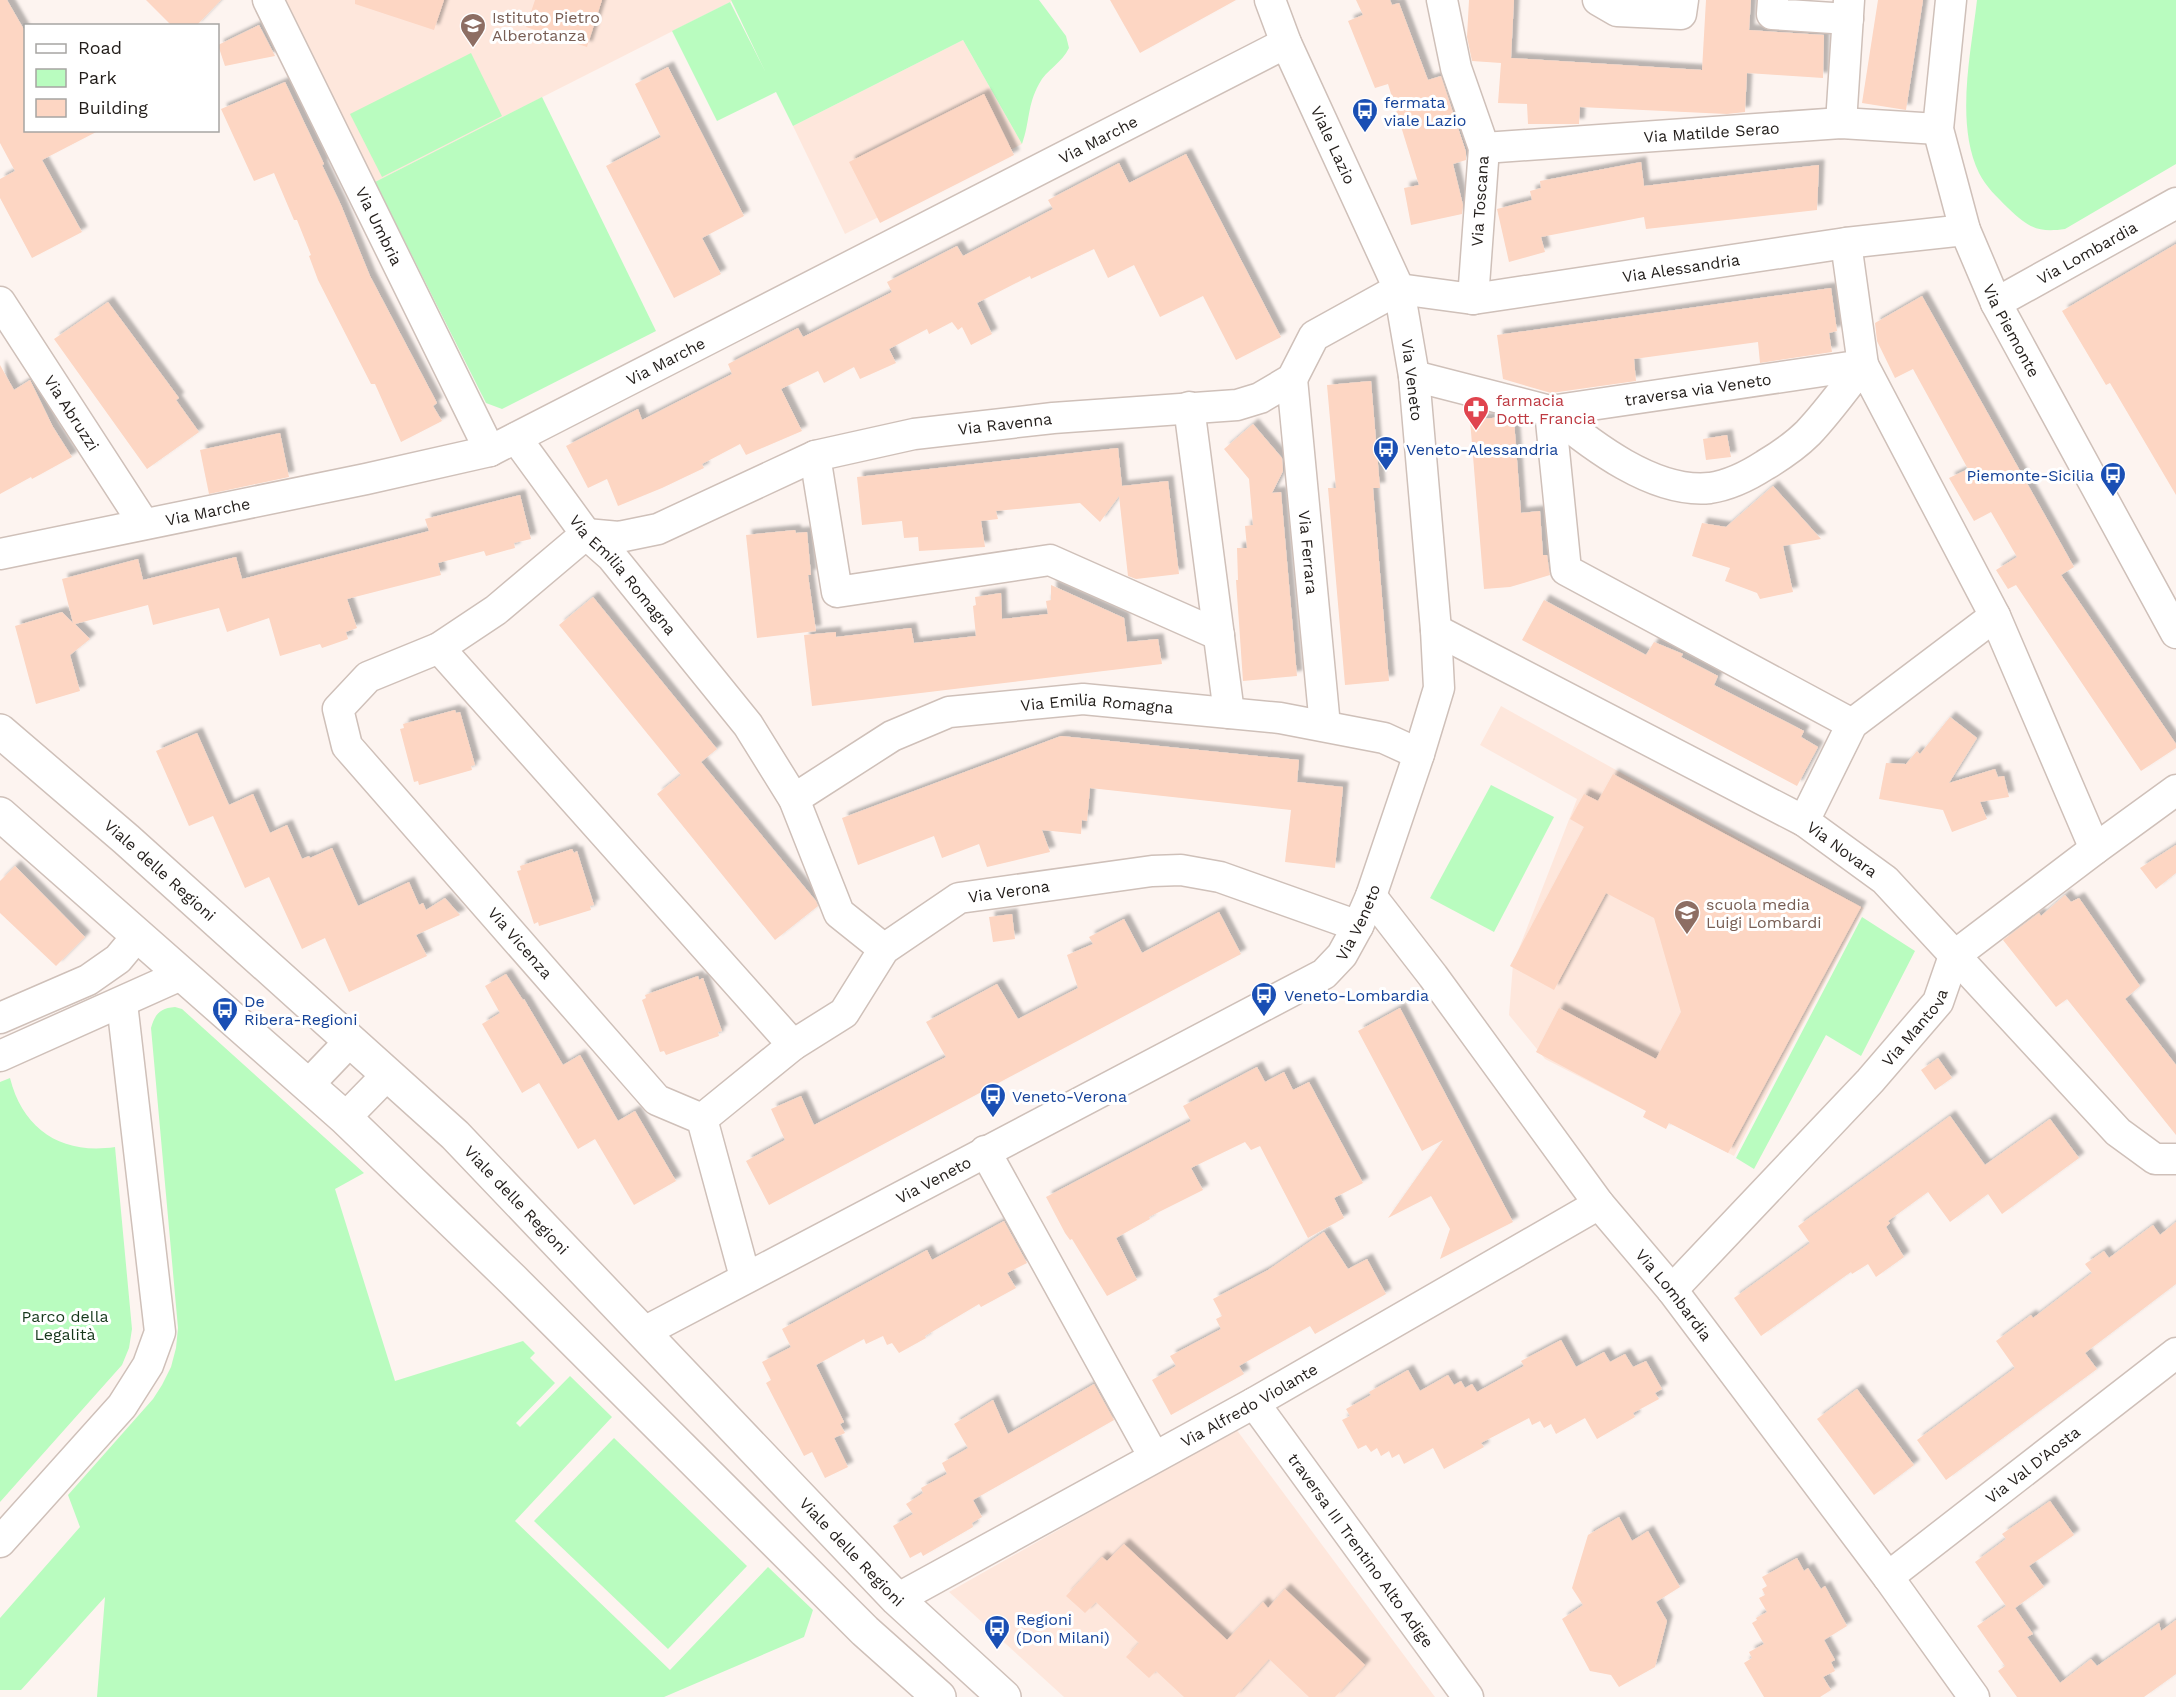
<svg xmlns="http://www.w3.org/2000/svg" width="2176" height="1697" viewBox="0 0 2176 1697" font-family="'Work Sans',sans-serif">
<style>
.built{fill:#fee7dc}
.green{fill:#b9fcbf}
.building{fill:#fdd6c3;filter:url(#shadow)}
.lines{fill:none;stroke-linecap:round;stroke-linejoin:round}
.minor-casing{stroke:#cfc0b9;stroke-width:33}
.tertiary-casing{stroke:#cfc0b9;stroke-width:36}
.minor{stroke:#fff;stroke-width:30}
.tertiary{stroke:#fff;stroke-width:33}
.labels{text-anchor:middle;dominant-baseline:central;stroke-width:6;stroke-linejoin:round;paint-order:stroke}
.education-label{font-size:16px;fill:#785e54;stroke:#fff;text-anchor:start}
.transit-label{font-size:16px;fill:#164399;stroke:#fff;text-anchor:start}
.street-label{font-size:16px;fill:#221d1a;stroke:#fff}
.health-label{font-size:16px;fill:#be3a42;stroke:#fff;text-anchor:start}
.park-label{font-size:16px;fill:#16371b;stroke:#fff}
</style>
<defs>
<filter id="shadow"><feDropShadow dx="5.5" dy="-5.5" stdDeviation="1.5" flood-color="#0004"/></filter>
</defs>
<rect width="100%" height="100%" fill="#fdf4f0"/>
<!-- built -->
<g class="built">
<path d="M284 0H731L732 1 375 182Z"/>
<path d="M963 40 1022 144 845 234 793 126Z"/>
<path d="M1501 706 1864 908 1734 1156 1545 1059 1509 1015 1513 964 1577 799 1480 745Z"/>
<path d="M1236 1429 1435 1697H1064L949 1592Z"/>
</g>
<!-- green -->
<g class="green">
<path d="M731 0H1039L1066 36 1069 48C1062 63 1046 70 1039 84 1027 106 1030 122 1022 144L963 40 793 126 776 92 717 121 672 31 730 2 765 71Z"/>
<path d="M1977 0H2176V164L2065 229C2037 233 2028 227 2008 208 1997 197 1986 187 1979 173 1955 123 1971 53 1977 0Z"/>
<path d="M471 53 502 116 382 177 350 114Z"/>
<path d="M542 97 656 331 502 409 486 403 375 182Z"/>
<path d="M1491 785 1554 817 1494 932 1430 898Z"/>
<path d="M1862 917 1915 951 1861 1056 1826 1035 1754 1169 1736 1158Z"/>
<path d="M175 1007 182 1009 364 1173 335 1189 395 1381 523 1341 535 1353 530 1358 555 1383 516 1423 520 1427 570 1376 612 1417 515 1521 670 1670 768 1567 813 1610 804 1637 664 1697H97L105 1597 21 1690H0V1618L80 1527 68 1495 153 1399 162 1385 171 1367 176 1348 178 1328 151 1028C155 1014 160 1008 175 1007Z"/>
<path d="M10 1078C23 1130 62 1155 115 1147L132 1329 129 1348 122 1365 0 1502V1082Z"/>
<path d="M614 1438 747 1566 668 1649 534 1521Z"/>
</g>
<!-- building -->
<g class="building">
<path d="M0 0H7L26 33V130H100L42 160 82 232 32 258 0 198V179L15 171 0 143Z"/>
<path d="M146 0H221L196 26H172Z"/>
<path d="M355 0H444L434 30 355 4Z"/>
<path d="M535 0H602L587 47 526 27Z"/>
<path d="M1110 0H1236L1140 53Z"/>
<path d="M1356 0H1390L1392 5 1399 3 1428 80 1441 76 1466 152V160L1453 164 1463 205 1462 214 1411 225 1404 188 1419 185 1388 84 1375 88 1348 21 1363 15Z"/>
<path d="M1469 0H1514L1511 58 1702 70 1706 0H1751L1749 30 1824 35 1823 78 1747 73 1745 112 1727 114 1580 107 1579 124H1528L1527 104 1498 103 1501 63 1472 61 1467 37Z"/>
<path d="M1878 0H1923L1906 110 1862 103Z"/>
<path d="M259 25 275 56 225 66 218 45Z"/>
<path d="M668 67 744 216 702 238 721 274 674 298 606 166 661 137 635 84Z"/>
<path d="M285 82 324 164 322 165 341 205 370 276 437 403 433 406 442 421 401 442 375 384H371L318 280 309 256 311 255 297 220H294L274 173 254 181 221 109Z"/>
<path d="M984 94 1014 155 880 223 849 162Z"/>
<path d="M1186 154 1281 337 1236 360 1203 296 1160 317 1134 265 1108 278 1094 249 1031 279 1030 276 977 303 992 334 971 345 962 327 958 330 952 322 929 334 927 329 889 349 896 363 860 379 854 367 824 383 818 371 781 389 802 431 746 455 740 444 702 464 704 468 662 488 618 506 607 479 588 488 566 446 638 409 642 420 732 374 728 364 798 328 803 337 892 292 887 282 957 246 963 256 1053 209 1048 200 1119 163 1129 183Z"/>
<path d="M1641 162 1644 186 1819 165 1817 210 1646 229 1644 217 1541 237 1545 252 1509 262 1497 209 1532 200 1530 191 1541 188 1540 181Z"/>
<path d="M2176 244V495L2110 383 2106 385 2062 311Z"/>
<path d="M1831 288 1837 331 1829 333 1832 352 1760 363 1758 342 1634 359 1636 381 1551 393 1503 379 1497 335Z"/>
<path d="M1922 296 2074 567 2061 575 2176 744V748L2141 771 2016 585 2008 589 1996 570 2017 557 1991 512 1974 521 1949 478 1968 469 1913 369 1895 378 1877 341 1875 323Z"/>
<path d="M108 302 179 398 176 400 199 432 147 469 54 339Z"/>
<path d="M0 365 14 390 30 380 53 427 72 457 32 479 31 477 0 494Z"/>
<path d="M1371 381 1380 488H1373L1389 681 1345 685 1328 488H1336L1327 385Z"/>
<path d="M1503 417 1514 420 1521 513 1540 511 1543 555H1547L1550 575 1510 587 1484 589 1470 420Z"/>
<path d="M1253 424 1282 458 1283 471 1272 493 1281 492 1297 676 1243 681 1236 580H1238L1237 548H1247L1245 526 1253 525 1249 479 1224 449Z"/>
<path d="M280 433 289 477 209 494 200 450Z"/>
<path d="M1727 435 1731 457 1706 460 1703 439Z"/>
<path d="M1118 448 1122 486 1168 481 1179 574 1136 579 1128 576 1119 496 1100 522 1080 503 996 511 998 519 981 521 985 547 919 551 918 537 904 538 902 521 862 525 857 477Z"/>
<path d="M1773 486 1821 539 1783 546 1793 592 1760 599 1757 593 1725 581 1730 568 1692 556 1702 523 1726 527Z"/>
<path d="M520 495 531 539 514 543 515 548 486 556 484 551 438 563 441 575 347 599 357 628 346 632 348 639 322 648 320 644 280 656 269 618 227 632 219 608 153 625 148 605 75 624 90 639 70 655 80 691 36 704 15 626 62 612 73 623 62 579 138 559 143 580 236 557 242 579 429 531 425 519Z"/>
<path d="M795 530 796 533 807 532 811 575H808L816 631 757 638 746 535Z"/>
<path d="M1051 585 1124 618 1127 642 1158 639 1162 664 812 706 804 635 836 632V637L911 628 914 643 976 636 973 606 976 605 975 597 1001 593 1002 619 1048 614 1046 601 1051 600Z"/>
<path d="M593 597 717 749 701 762 816 901 818 906 775 940 657 794 681 775 559 625Z"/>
<path d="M1544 600 1646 655 1654 642 1683 654 1681 657 1718 676 1714 685 1804 731 1801 737 1818 747 1797 786 1522 640Z"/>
<path d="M455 710 456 713 460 712 475 765 471 766 472 770 419 785 418 781 414 782 400 729 404 728 403 724Z"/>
<path d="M1950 717 1977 738 1949 783 1995 769 1998 777 2004 776 2009 797 1980 802 1987 819 1952 832 1943 810 1879 799 1886 763 1906 764 1917 751 1920 754Z"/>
<path d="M197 733 229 805 253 794 270 833 287 825 302 859 309 856 310 858 332 848 358 906 409 882 419 905 423 903 426 910 445 898 460 915 416 935 427 956 349 992 325 938 302 949 269 877 245 888 213 816 189 826 156 751Z"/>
<path d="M1061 736 1299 760 1297 782 1343 787 1335 868 1285 862 1291 810 1090 788 1087 821 1082 820 1081 834 1042 830 1050 852 987 867 979 844 942 858 934 836 858 865 842 818Z"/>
<path d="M1613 774 1861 907 1728 1153 1669 1123 1666 1129 1643 1117 1646 1111 1536 1052 1559 1008 1656 1059 1681 1012 1654 918 1606 893 1554 990 1510 966 1584 827 1570 819 1584 794 1598 801Z"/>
<path d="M2176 845V873L2156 889 2140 868Z"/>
<path d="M572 849 574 853 577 851 594 905 590 906 591 910 539 926 538 922 534 924 517 871 521 870 520 866Z"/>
<path d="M15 866 85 937 56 966 0 913V881Z"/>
<path d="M2065 895 2071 902 2079 898 2140 986 2125 999 2176 1065V1135L2067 999 2056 1007 2003 940 2039 913 2041 916Z"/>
<path d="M1219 912 1241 954 769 1205 746 1161 785 1140 771 1109 801 1096 814 1125 946 1057 926 1022 997 984 1018 1019 1078 988 1067 955 1093 944 1089 937 1124 919 1142 953Z"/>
<path d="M1012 914 1015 939 993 942 989 917Z"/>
<path d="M506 974 523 1000 524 999 563 1065 580 1055 618 1121 635 1111 676 1181 634 1205 595 1139 578 1149 539 1083 522 1093 482 1024 500 1013 485 986Z"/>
<path d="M698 976 699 980 703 978 722 1031 718 1032 719 1036 666 1055 664 1051 660 1052 642 1000 646 998 645 995Z"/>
<path d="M1400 1008 1513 1222 1440 1259 1450 1229 1431 1196 1388 1218 1443 1140 1422 1151 1358 1031Z"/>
<path d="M1938 1058 1952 1078 1935 1090 1921 1070Z"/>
<path d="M1257 1067 1265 1082 1284 1072 1293 1090 1309 1082 1363 1183 1334 1198 1344 1218 1308 1238 1260 1146 1251 1150 1245 1142 1191 1168 1203 1190 1149 1217 1150 1219 1116 1238 1137 1280 1107 1296 1072 1239 1070 1240 1065 1233 1046 1197 1191 1121 1183 1106Z"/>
<path d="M1950 1116 1985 1165 2050 1119 2079 1158 2002 1214 1988 1194 1950 1222 1928 1192 1888 1221 1890 1223 1886 1227 1904 1257 1876 1277 1868 1264 1852 1274 1851 1272 1761 1336 1734 1298 1810 1243 1798 1226Z"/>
<path d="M1004 1221 1027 1263 1007 1273 1016 1288 981 1307 979 1304 925 1336 926 1338 899 1353 892 1343 887 1345 883 1336 866 1344 864 1339 816 1365 844 1422 840 1424 845 1433 834 1438 848 1467 825 1478 812 1452 804 1456 766 1383 771 1380 762 1362 791 1347 782 1329 927 1250 932 1260Z"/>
<path d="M2176 1222V1284L2085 1353 2097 1369 1946 1480 1917 1440 2015 1368 1996 1341 2031 1315 2033 1318 2092 1273 2085 1264 2104 1251 2109 1258 2153 1225 2160 1235Z"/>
<path d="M1324 1232 1348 1269 1367 1259 1386 1294 1315 1334 1310 1326 1239 1366 1244 1374 1171 1415 1152 1380 1176 1366 1170 1356 1221 1329 1216 1319 1222 1316 1213 1299 1268 1270Z"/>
<path d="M1561 1340 1576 1367 1604 1352 1610 1362 1625 1354 1633 1367 1646 1361 1662 1389 1655 1393 1659 1399 1633 1413 1635 1417 1597 1439 1585 1418 1556 1434 1551 1424 1544 1428 1540 1421 1532 1425 1529 1418 1481 1443 1484 1447 1444 1469 1433 1448 1404 1464 1399 1454 1392 1458 1389 1451 1381 1456 1377 1448 1371 1452 1366 1445 1358 1449 1342 1420 1350 1416 1346 1409 1371 1395 1369 1392 1408 1370 1420 1391 1448 1375 1454 1385 1461 1381 1465 1388 1472 1384 1477 1392 1524 1366 1521 1361Z"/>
<path d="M1094 1384 1114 1420 973 1500 982 1517 972 1523 973 1527 923 1556 921 1552 910 1558 893 1526 913 1514 906 1504 923 1493 921 1488 947 1474 942 1463 968 1448 954 1424 993 1400 1008 1434Z"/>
<path d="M1857 1389 1914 1465 1874 1495 1817 1419Z"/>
<path d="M2050 1501 2074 1535 2029 1566 2044 1587 2015 1608 2033 1634 2027 1637 2060 1683 2091 1659 2097 1666 2159 1623 2161 1631 2176 1620V1674L2144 1697H2017L1998 1671 2005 1666 1977 1626 2006 1606 1975 1562 2006 1539 2002 1534Z"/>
<path d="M1619 1517 1632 1541 1648 1531 1680 1587 1656 1602 1667 1621 1655 1667 1619 1687 1611 1675 1590 1671 1562 1619 1583 1605 1572 1588 1588 1535Z"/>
<path d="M1124 1544 1227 1640 1263 1602 1268 1608 1285 1589 1365 1665 1335 1697H1309L1269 1659 1235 1697H1184L1156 1671 1149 1678 1126 1657 1139 1643 1096 1602 1085 1613 1066 1596 1102 1557 1107 1561Z"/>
<path d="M1797 1558 1804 1571 1808 1568 1821 1589 1825 1586 1847 1626 1824 1640 1835 1660 1831 1662 1835 1671 1823 1677 1831 1690 1820 1697H1764L1744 1663 1752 1658 1749 1652 1764 1644 1752 1623 1757 1620 1756 1618 1767 1612 1759 1598 1765 1595 1762 1589 1767 1586 1762 1577Z"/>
</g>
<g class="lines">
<defs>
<g id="minor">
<path id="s1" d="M268 0 490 451"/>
<path d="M1442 0 1456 68 1484 148 1473 299"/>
<path d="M1598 0 1617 11 1681 14 1683 0"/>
<path d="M1773 0 1772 14 1848 19"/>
<path id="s2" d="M1951 0 1938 129 1965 230 1996 303 2176 633"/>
<path d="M1841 123 1849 0"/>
<path id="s3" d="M1484 148 1841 123 1938 129"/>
<path id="s4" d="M1399 289 1473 299 1846 243 1965 230"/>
<path id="s5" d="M0 302 144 524"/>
<path id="s6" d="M1996 303 2176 203"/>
<path id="s7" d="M1414 376 1550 411 1863 365 1846 243"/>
<path id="s8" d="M1292 379 1325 726"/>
<path d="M1189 407 1229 713"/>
<path d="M1550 411C1591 445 1654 494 1710 488 1730 485 1748 476 1765 465 1780 456 1795 446 1808 433 1828 412 1845 388 1863 365L1995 616 2095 849"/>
<path d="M1550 411 1566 570 1852 724"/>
<path id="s9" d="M516 438 586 534 612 557 748 725 794 799 839 913 884 949"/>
<path d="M815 456 837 592 1050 560 1219 635"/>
<path id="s10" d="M0 554 366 479 490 451 1286 43"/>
<path id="s11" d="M1436 630 1804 821 1885 880 2118 1132 2155 1159H2176"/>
<path d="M439 648 793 1045"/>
<path id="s12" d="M794 799 892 736 949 712 1083 699 1280 718 1384 738 1419 754"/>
<path d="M1804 821 1852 724 1995 616"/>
<path id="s13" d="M1371 896 1433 976 1599 1204 1672 1290 1888 1577 1974 1697"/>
<path d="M0 1018 88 980 118 959 138 935"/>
<path d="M0 1056 183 974"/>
<path d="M308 1085 350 1041"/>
<path d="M345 1118 387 1075"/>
<path id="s14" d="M702 1119 793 1045 844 1013 884 949 959 898 1152 871 1181 870 1220 877 1358 926"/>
<path d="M985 1151 1154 1457"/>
<path id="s15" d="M745 1277 702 1119 657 1100 347 746 338 709 368 677 439 648 496 610 586 534 619 537 658 529 815 456 914 434 1053 418 1237 405 1260 398 1292 379 1314 336 1399 289"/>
<path id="s16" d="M1672 1290 1870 1081 1938 1002 1954 956 2095 849 2176 790"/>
<path id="s17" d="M644 1332 1324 974 1342 955 1358 926 1371 896 1419 754 1439 688 1436 630 1414 376 1399 289 1286 43 1270 0"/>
<path id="s18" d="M1254 1403 1468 1697"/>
<path d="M0 1542 122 1406 148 1365 160 1332 122 1003"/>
<path id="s19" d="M1888 1577 2176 1353"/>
<path id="s20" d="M897 1599 1254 1403 1599 1204"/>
</g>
<g id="tertiary">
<path id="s21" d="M0 731 126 839 455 1135 897 1599 1004 1697"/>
<path d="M0 814 345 1118 513 1280 865 1631 939 1697"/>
</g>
</defs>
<!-- minor casing -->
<use href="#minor" class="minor-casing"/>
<!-- tertiary casing -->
<use href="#tertiary" class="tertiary-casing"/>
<!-- minor -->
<use href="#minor" class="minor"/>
<!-- tertiary -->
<use href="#tertiary" class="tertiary"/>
</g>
<!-- icons -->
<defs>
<symbol id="school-pin" viewBox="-11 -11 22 30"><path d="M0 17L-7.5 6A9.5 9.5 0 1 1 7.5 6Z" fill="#8d6e63" stroke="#fff"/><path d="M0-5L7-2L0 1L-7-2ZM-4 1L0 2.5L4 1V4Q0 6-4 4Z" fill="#fff"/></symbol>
<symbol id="bus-pin" viewBox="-11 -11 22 30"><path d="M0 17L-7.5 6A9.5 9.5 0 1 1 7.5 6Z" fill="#1a4fb4" stroke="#fff"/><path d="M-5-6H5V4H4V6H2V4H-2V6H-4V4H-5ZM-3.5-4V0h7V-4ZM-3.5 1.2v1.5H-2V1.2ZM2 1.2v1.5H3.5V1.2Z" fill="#fff"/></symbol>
<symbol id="pharmacy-pin" viewBox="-11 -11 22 30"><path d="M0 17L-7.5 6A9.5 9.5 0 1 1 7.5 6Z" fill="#e0444e" stroke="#fff"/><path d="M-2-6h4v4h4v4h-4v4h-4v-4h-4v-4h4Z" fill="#fff"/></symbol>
</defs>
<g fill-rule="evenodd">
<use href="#school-pin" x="458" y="11" width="30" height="40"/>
<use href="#bus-pin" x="1350" y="96" width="30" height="40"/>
<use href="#pharmacy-pin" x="1461" y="394" width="30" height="40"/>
<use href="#bus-pin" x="1371" y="434" width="30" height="40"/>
<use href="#bus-pin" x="2098" y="460" width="30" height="40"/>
<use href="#school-pin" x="1672" y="898" width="30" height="40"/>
<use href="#bus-pin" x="1249" y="980" width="30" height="40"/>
<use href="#bus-pin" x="210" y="995" width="30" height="40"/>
<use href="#bus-pin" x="978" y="1081" width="30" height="40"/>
<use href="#bus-pin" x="982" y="1613" width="30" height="40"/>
</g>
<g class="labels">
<!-- education labels -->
<g class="education-label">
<text x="492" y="17">Istituto Pietro<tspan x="492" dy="18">Alberotanza</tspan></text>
<text x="1706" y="904">scuola media<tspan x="1706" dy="18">Luigi Lombardi</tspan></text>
</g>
<!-- transit labels -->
<g class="transit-label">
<text x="1384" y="102">fermata<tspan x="1384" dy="18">viale Lazio</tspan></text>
<text x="1406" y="449">Veneto-Alessandria</text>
<text x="2094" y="475" text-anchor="end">Piemonte-Sicilia</text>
<text x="1284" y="995">Veneto-Lombardia</text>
<text x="244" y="1001">De<tspan x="244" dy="18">Ribera-Regioni</tspan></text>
<text x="1012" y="1096">Veneto-Verona</text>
<text x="1016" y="1619">Regioni<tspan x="1016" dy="18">(Don Milani)</tspan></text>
</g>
<!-- street labels -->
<g class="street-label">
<text stroke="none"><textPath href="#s3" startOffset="228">Via Matilde Serao</textPath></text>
<text stroke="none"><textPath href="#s10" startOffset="1184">Via Marche</textPath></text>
<text transform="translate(1333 145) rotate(65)">Viale Lazio</text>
<text transform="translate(1480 201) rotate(-86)">Via Toscana</text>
<text stroke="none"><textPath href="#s1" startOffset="252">Via Umbria</textPath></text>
<text stroke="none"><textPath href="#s6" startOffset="104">Via Lombardia</textPath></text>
<text stroke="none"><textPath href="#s4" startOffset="285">Via Alessandria</textPath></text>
<text stroke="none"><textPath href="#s2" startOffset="345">Via Piemonte</textPath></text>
<text stroke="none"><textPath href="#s10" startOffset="698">Via Marche</textPath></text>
<text transform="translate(1412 380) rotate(83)">Via Veneto</text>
<text stroke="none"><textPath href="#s7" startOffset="290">traversa via Veneto</textPath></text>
<text stroke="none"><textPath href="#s5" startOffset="132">Via Abruzzi</textPath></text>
<text stroke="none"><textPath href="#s15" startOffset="1467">Via Ravenna</textPath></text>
<text stroke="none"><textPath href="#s10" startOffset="212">Via Marche</textPath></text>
<text stroke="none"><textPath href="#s8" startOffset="174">Via Ferrara</textPath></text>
<text stroke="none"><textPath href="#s9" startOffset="174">Via Emilia Romagna</textPath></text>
<text stroke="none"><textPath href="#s12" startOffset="327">Via Emilia Romagna</textPath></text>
<text stroke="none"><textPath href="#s11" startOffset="462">Via Novara</textPath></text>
<text stroke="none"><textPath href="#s21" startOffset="212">Viale delle Regioni</textPath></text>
<text stroke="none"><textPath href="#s14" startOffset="394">Via Verona</textPath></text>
<text stroke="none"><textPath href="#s17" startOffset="831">Via Veneto</textPath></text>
<text transform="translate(520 943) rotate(49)">Via Vicenza</text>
<text stroke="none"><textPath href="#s16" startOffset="358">Via Mantova</textPath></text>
<text stroke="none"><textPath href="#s17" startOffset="327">Via Veneto</textPath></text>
<text stroke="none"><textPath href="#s21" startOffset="698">Viale delle Regioni</textPath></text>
<text stroke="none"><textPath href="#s13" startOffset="501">Via Lombardia</textPath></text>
<text stroke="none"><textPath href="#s20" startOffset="402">Via Alfredo Violante</textPath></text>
<text stroke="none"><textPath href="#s19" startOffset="183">Via Val D'Aosta</textPath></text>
<text stroke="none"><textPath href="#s18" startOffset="182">traversa III Trentino Alto Adige</textPath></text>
<text stroke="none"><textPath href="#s21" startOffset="1184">Viale delle Regioni</textPath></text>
</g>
<!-- health labels -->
<g class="health-label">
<text x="1496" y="400">farmacia<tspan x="1496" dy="18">Dott. Francia</tspan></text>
</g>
<!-- park labels -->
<g class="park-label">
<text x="65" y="1316">Parco della<tspan x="65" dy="18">Legalità</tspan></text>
</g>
</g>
<!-- legend -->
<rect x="24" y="24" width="195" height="108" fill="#ffffff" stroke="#a7a5a3" stroke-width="1.5"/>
<rect x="36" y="44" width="30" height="9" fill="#ffffff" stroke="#a7a5a3" stroke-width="1.5"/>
<text x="78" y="54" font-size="18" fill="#221d1a">Road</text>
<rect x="36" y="69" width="30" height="18" fill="#b9fcbf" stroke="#a7a5a3" stroke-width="1.5"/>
<text x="78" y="84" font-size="18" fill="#221d1a">Park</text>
<rect x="36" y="99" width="30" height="18" fill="#fdd6c3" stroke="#a7a5a3" stroke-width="1.5"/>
<text x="78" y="114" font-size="18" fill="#221d1a">Building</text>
</svg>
